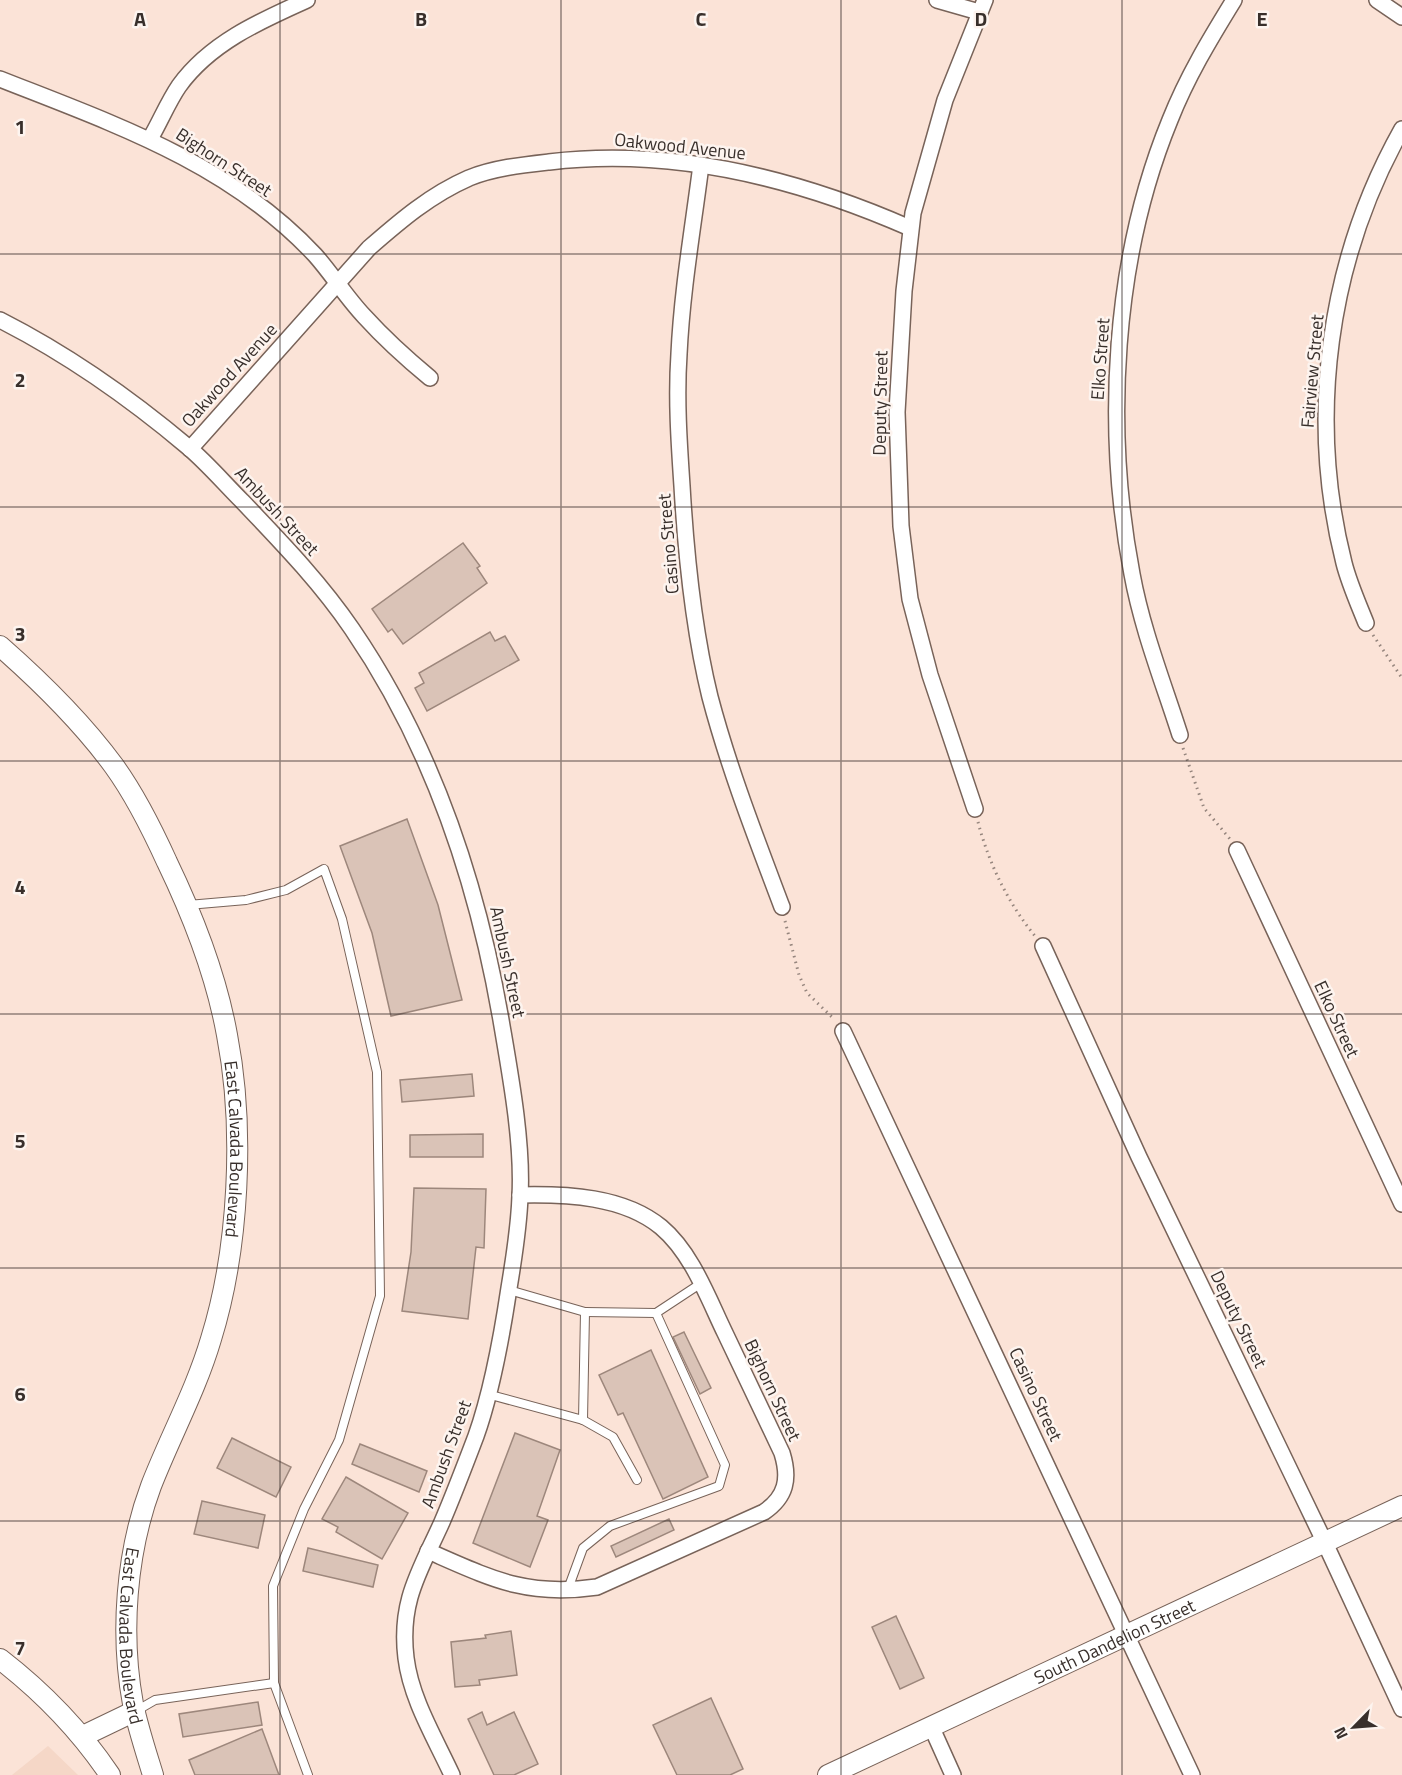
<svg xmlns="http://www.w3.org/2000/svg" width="1402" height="1775" viewBox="0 0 1402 1775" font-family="'Titillium Web',sans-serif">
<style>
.built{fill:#f5d7c7}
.building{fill:#dac3b7;stroke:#9d877c;stroke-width:1.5}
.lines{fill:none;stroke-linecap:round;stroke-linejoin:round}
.lane-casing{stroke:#786359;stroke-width:10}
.street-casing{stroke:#786359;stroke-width:18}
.secondary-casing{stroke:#786359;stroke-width:22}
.path{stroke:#95857d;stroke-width:3;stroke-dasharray:1.5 4.5;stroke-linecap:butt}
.lane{stroke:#fff;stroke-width:8}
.street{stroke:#fff;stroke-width:15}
.secondary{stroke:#fff;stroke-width:20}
.grid{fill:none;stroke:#382f2b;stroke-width:1.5;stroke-opacity:0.55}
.labels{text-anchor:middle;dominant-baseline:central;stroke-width:5;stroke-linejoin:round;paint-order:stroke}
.street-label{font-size:18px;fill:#382f2b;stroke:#fdf4ef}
.grid-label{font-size:20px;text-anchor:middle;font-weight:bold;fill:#382f2b;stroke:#fdf4ef;stroke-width:5;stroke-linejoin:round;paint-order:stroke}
</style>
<rect width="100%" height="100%" fill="#fbe3d7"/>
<!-- built -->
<path class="built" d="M48 1746 78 1775H12Z"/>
<!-- building -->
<g class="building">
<path d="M463 543 480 566 477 568 487 583 403 644 392 629 388 632 372 609Z"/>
<path d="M490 632 495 641 505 636 519 660 427 711 415 688 424 683 419 673Z"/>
<path d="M407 819 438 905 462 1000 391 1016 372 933 340 846Z"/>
<path d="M472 1074 474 1096 402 1102 400 1080Z"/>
<path d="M483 1134V1157H410V1135Z"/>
<path d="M414 1188 486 1189 484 1248 476 1247 468 1319 402 1311 411 1252Z"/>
<path d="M684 1332 711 1388 700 1394 673 1337Z"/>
<path d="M651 1350 708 1477 663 1499 623 1413 618 1415 599 1375Z"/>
<path d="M515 1433 560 1450 537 1516 548 1520 530 1567 473 1543Z"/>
<path d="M232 1438 291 1467 276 1497 217 1468Z"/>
<path d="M360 1444 427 1471 419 1492 352 1464Z"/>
<path d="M346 1477 408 1513 382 1559 336 1532 338 1527 322 1519Z"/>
<path d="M202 1501 265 1515 258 1548 194 1534Z"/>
<path d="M669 1519 674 1530 616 1557 611 1546Z"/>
<path d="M308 1548 378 1565 373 1587 303 1571Z"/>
<path d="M896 1616 924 1678 900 1689 872 1627Z"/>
<path d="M511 1631 517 1675 479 1680 480 1685 455 1687 451 1642 486 1638 485 1635Z"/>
<path d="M711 1698 743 1769 730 1775H677L653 1725Z"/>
<path d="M258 1702 262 1725 183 1737 179 1714Z"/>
<path d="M482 1712 487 1725 514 1712 538 1764 514 1775H494L468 1719Z"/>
<path d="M262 1729 279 1775H195L189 1760Z"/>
</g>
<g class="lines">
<defs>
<g id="lane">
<path d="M188 905 246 900 286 890 324 869 342 919 377 1072 380 1296 339 1440 304 1509 273 1586 274 1683 308 1775"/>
<path d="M509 1290 585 1312 583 1420"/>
<path d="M585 1312 656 1313"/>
<path d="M487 1394 583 1420 613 1437 637 1480"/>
<path d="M568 1589 583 1548 610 1526 719 1486 725 1465 656 1313 700 1284"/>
<path d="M136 1711 155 1700 274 1683"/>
</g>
<g id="street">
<path d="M937 0 979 12"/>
<path d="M1377 0 1402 17"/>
<path d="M0 79C114 124 229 163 315 255 332 274 346 297 364 316 384 338 407 359 430 378"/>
<path d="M150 139C160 122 168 102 179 86 210 43 260 21 307 0"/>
<path d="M701 165C693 228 682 290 679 354 676 398 679 442 682 486 686 556 693 628 710 697 729 769 756 838 782 907"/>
<path d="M0 320C67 354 131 399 188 447 207 463 224 483 242 501 281 542 320 582 352 629 432 746 477 881 501 1020 510 1073 523 1142 520 1196 519 1226 514 1258 509 1288 502 1335 492 1391 476 1436 465 1465 454 1494 442 1522 420 1571 399 1601 406 1658 411 1699 435 1738 452 1775"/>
<path d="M190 449 369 248C400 221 430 195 469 178 494 168 522 165 549 162 674 147 796 178 910 228"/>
<path d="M1366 623C1358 603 1349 583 1344 563 1307 417 1328 261 1402 129"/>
<path d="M1180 735C1163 682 1142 629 1132 574 1104 428 1113 259 1170 120 1187 77 1210 39 1234 0"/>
<path d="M975 809 930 675 910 599 901 526 897 412 904 291 913 213 945 100 985 0"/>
<path d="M1237 850 1402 1204"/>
<path d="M1043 946 1139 1157 1325 1543 1402 1709"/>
<path d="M843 1031 1192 1775"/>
<path d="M428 1551C492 1579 526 1597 597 1587L764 1512C786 1497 790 1479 782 1453 763 1413 744 1373 725 1333 708 1298 692 1253 661 1227 623 1196 567 1194 520 1195"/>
<path d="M931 1726 953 1775"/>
</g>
<g id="secondary">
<path id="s1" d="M0 646C41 682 81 721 114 766 135 795 152 829 167 862 194 918 216 974 227 1035 245 1128 239 1249 211 1339 196 1390 170 1437 151 1486 126 1553 120 1634 133 1704 138 1728 146 1752 153 1775"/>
<path d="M0 1659C44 1693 79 1729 110 1775"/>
<path d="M83 1736 135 1711"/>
<path id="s2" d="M828 1775 1402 1506"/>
</g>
</defs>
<!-- lane casing -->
<use href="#lane" class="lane-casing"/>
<!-- street casing -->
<use href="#street" class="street-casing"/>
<!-- secondary casing -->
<use href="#secondary" class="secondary-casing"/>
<!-- path -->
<g class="path">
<path d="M1373 635 1402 678"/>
<path d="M1183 748 1204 808 1230 839"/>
<path d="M978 822C989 864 1008 903 1035 936"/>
<path d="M785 921 799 975 807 993 834 1019"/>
</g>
<!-- lane -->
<use href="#lane" class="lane"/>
<!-- street -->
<use href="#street" class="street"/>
<!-- secondary -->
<use href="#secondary" class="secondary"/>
</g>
<!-- grid -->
<path class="grid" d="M280 0V1775M561 0V1775M841 0V1775M1122 0V1775M0 254H1402M0 507H1402M0 761H1402M0 1014H1402M0 1268H1402M0 1521H1402"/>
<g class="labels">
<!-- street labels -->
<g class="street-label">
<text transform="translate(680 146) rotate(6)">Oakwood Avenue</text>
<text transform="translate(224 162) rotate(33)">Bighorn Street</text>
<text transform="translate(1100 359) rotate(-86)">Elko Street</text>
<text transform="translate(1312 371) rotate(-85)">Fairview Street</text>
<text transform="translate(229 375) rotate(-48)">Oakwood Avenue</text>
<text transform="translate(880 403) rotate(-89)">Deputy Street</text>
<text transform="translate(277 511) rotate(47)">Ambush Street</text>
<text transform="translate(668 544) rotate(-95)">Casino Street</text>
<text transform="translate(508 962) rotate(78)">Ambush Street</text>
<text transform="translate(1337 1019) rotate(65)">Elko Street</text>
<text stroke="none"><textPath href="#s1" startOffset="574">East Calvada Boulevard</textPath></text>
<text transform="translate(1239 1319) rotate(64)">Deputy Street</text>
<text transform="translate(773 1390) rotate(65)">Bighorn Street</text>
<text transform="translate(1036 1394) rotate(65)">Casino Street</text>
<text transform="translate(446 1454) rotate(-70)">Ambush Street</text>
<text stroke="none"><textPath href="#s1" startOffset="1078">East Calvada Boulevard</textPath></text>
<text stroke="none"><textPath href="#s2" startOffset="316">South Dandelion Street</textPath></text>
</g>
</g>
<g class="grid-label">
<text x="140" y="26">A</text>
<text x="421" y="26">B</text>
<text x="701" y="26">C</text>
<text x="981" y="26">D</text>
<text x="1262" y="26">E</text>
<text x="20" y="134">1</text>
<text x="20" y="387">2</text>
<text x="20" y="641">3</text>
<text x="20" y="894">4</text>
<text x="20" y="1148">5</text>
<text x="20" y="1401">6</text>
<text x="20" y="1655">7</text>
</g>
<!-- north arrow -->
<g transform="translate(1354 1727) rotate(245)" stroke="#fdf4ef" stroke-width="4.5" paint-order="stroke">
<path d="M0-4.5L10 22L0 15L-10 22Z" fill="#382f2b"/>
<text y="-9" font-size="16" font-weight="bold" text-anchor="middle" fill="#382f2b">N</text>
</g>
</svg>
